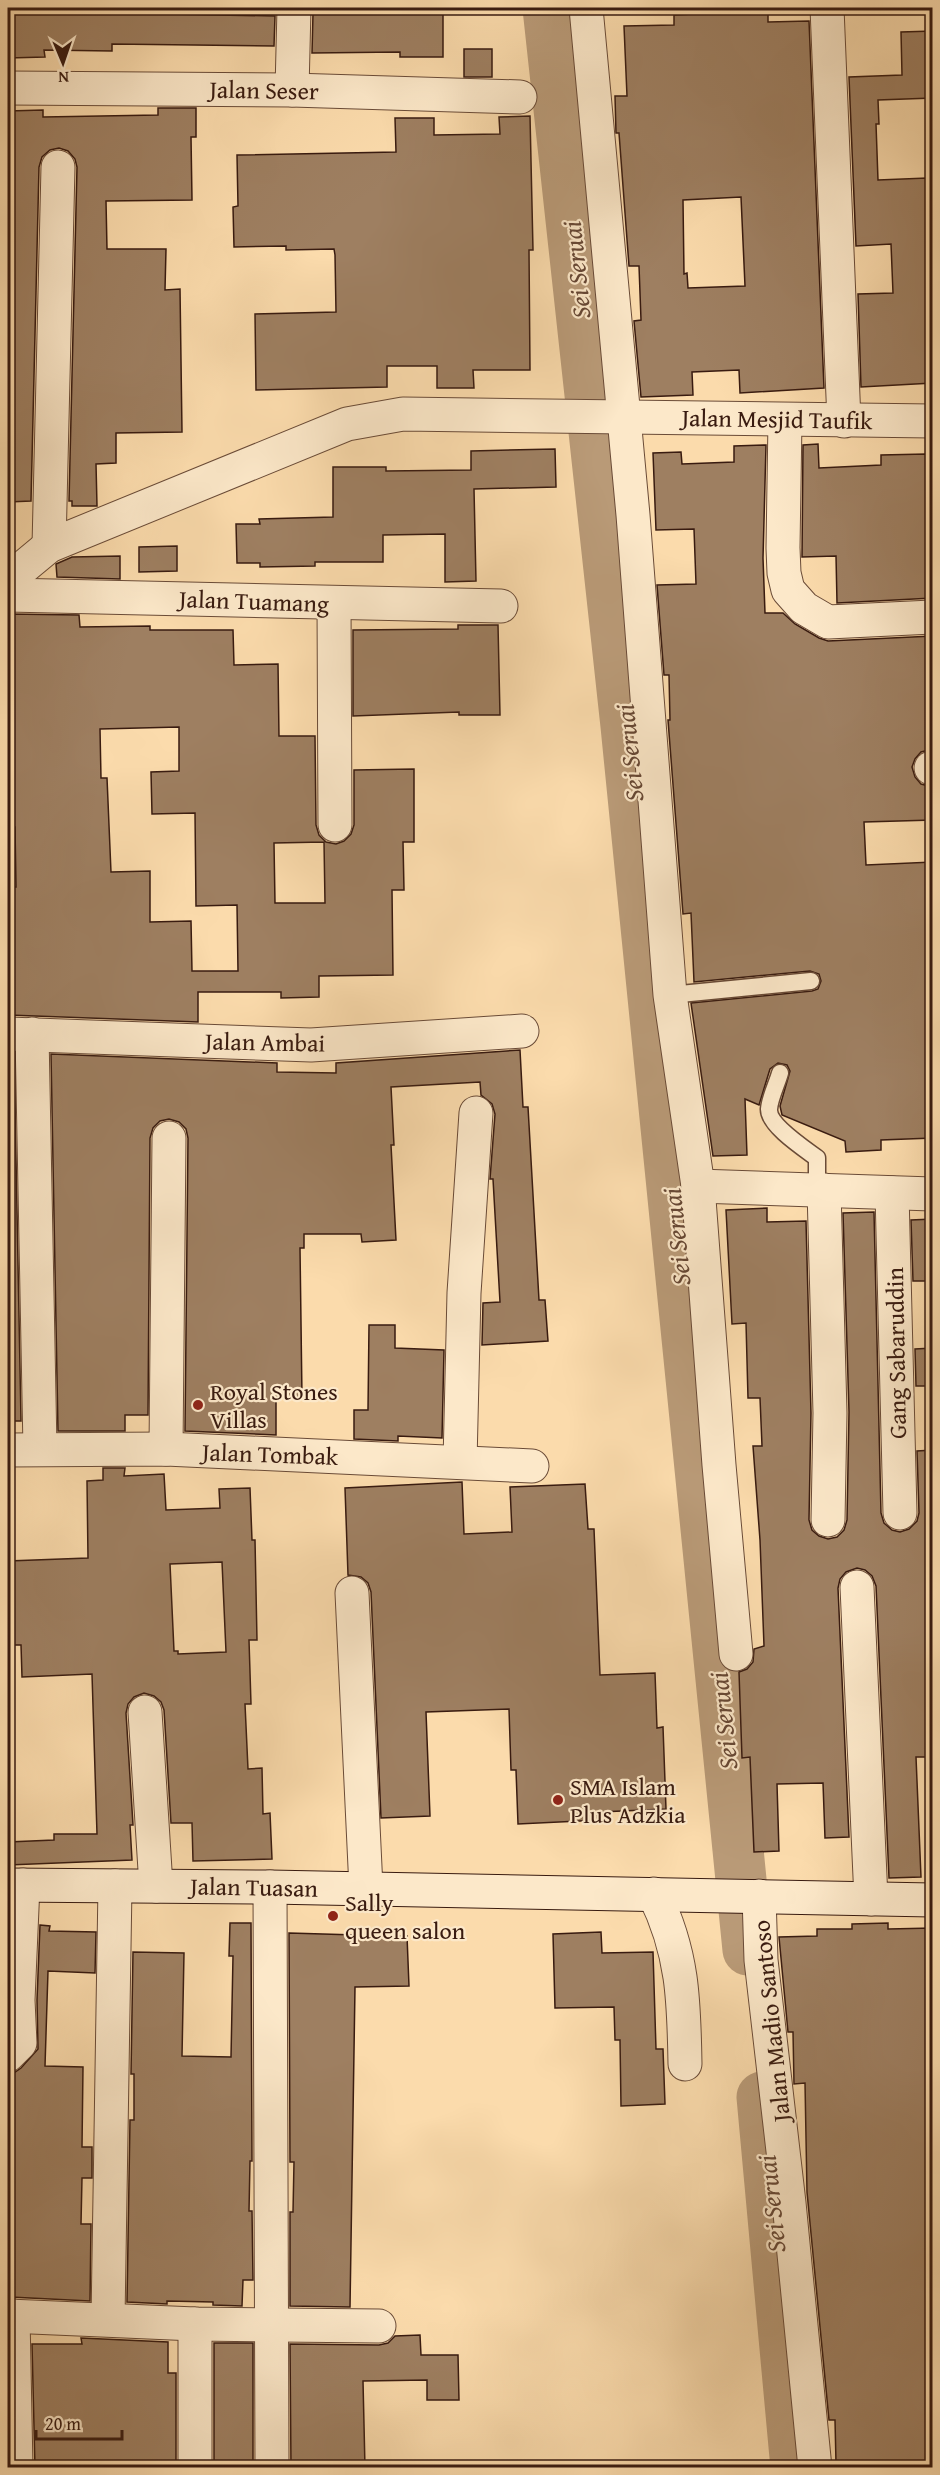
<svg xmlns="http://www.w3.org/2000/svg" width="940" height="2475" viewBox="0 0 940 2475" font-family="'Gentium Book Plus',serif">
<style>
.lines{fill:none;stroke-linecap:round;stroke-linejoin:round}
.river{stroke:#b99a77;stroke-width:51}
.building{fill:#9e7f61;stroke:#391b10;stroke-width:1.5;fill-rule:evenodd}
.lane-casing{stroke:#6a4b37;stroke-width:19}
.street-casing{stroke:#6a4b37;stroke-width:35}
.secondary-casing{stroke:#391b10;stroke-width:35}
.lane{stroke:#fce8c9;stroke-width:16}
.street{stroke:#fce8c9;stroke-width:33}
.secondary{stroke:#fce8c9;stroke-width:33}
.poi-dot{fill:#8f2418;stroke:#fce8c9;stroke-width:2}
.labels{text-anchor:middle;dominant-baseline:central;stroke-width:4.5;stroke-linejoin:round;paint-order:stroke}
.street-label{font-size:24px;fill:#391b10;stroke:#fce8c9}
.poi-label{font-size:24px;fill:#391b10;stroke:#fce8c9;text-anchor:start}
.water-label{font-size:26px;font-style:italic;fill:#664734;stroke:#fce8c9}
</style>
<rect width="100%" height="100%" fill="#fbdbac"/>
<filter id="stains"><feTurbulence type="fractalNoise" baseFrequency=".00333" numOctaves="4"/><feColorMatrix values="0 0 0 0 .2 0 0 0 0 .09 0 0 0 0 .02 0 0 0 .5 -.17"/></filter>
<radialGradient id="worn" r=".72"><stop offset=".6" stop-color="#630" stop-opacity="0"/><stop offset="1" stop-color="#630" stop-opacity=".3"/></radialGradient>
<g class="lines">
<!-- river -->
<g class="river">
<path d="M548 8 626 726 748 1950"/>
<path d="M762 2097 796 2468"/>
</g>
</g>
<!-- building -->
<g class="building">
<path d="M8 8H113V13L275 16 274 46 112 44V51L44 50 45 57 8 58Z"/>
<path d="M400 8H443V57H400V52L312 53 313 14 400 13Z"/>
<path d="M732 12H768V22L809 21 824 388 740 393 739 370 692 372 693 395 641 397 634 321 641 320 639 266H629L619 133H616L615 96H627L624 26 674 25V15ZM741 197 745 286 688 288 687 273 684 274 683 200Z"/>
<path d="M933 31V98L878 100 879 124H876L878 180 927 178 931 273H933V383L861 387 858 294 893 293 891 244 856 246 849 77 902 75 901 32Z"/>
<rect x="464" y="49" width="28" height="28"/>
<path d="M158 108H196V137H191L192 200 106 201 107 249H166L165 290 180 289 182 432 116 433V463L96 464 97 506H72V501H69L77 167 75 159 68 151 59 148 50 150 42 157 39 167 31 501 8 502V111L43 110V117L158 115Z"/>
<path d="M530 116 533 250H529L530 370H473L474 388H437V366H387V387L256 390 255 314 336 312 335 255 334 249 286 250V246L234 247 233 207 238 206 237 155 396 152 395 118H434V135L500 134 499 117Z"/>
<path d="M818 444 819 468 881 465V455L926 454 927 499H933V598L837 603 836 556 802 557 803 445Z"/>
<path d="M766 445 763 558 765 613H783L795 624 819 638 828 641 933 636V749L921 752 915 759 912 767 915 777 921 784 933 787V820L864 822 866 865 933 862V1138L881 1140V1150L846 1152 845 1141 782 1115 780 1106 790 1071 787 1065 778 1063 770 1069 759 1105 745 1099 747 1155 713 1156 691 1003 812 991 818 989 821 981 819 974 810 971 694 982 691 913 683 914 668 720H670L669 675H664L657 585 696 584 694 529 656 530 653 453 681 452 682 464 734 462V446Z"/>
<path d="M555 449 556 487 474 489 476 581 445 582V534L383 535V562H315V566L260 567V563H237L236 524H260L259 519 333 517V467H386V471L471 470V451Z"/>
<path d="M177 546V571L139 572V547Z"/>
<path d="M120 556V579L57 577 56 564 72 557Z"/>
<path d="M8 614 79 615 80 627 150 626V630H233L234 665 278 664 279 736H315L316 825 319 835 326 842 336 844 344 841 351 834 354 825V770L414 769V842H403L404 890H392L393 975 319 976V997L281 998V992H198V1022L8 1015V887H16L15 827H8ZM179 727V771L151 772 152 814 195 813 196 906 237 905 238 971H192L191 921 150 922V871L111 872 107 778H101L100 729ZM324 842 325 903H275L274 843Z"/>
<path d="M458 625H498L500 715H459V712L353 716V630L458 629Z"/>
<path d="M520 1050 523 1107H528L539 1300H545L548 1341 482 1345 483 1303 500 1302 493 1179H490L495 1114 492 1104 481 1095 480 1082 391 1087 394 1145H391L396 1240 362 1242 361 1234H304V1248H300L302 1397H276V1435L185 1431 188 1138 186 1129 179 1122 169 1119 160 1121 153 1128 150 1138 148 1415H125V1431H58L51 1054 277 1063V1072L336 1073V1063Z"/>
<path d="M8 1053H14L21 1421H8Z"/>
<path d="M767 1208V1222L806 1221 811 1413 809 1520 812 1530 819 1536 828 1539 837 1537 844 1530 847 1520 849 1412 843 1213 874 1212 881 1513 884 1523 892 1530 900 1532 909 1529 917 1521 919 1513 917 1451 933 1450V1653H929L933 1757H916L921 1877 889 1878 876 1586 872 1576 865 1570 857 1568 846 1572 840 1579 838 1588 849 1837 825 1838 823 1783 777 1784 779 1851 754 1852 750 1757 742 1758 739 1672 747 1669 753 1662 754 1649 764 1646 760 1540 753 1446H762L760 1398H748L746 1323 732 1324 726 1210Z"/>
<path d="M933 1219V1281H913L911 1220Z"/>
<path d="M369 1325H395V1348L444 1350 442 1438 398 1436V1441L354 1439V1410H368Z"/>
<path d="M933 1348V1386H916L915 1349Z"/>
<path d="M103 1468H125L124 1476 164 1474 166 1510 220 1508 219 1489 250 1488 252 1540H255L257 1640H249L251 1704H245L248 1769 262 1768 263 1814 270 1813 272 1859 193 1861 192 1823H171L164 1710 161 1702 154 1696 144 1693 134 1697 128 1704 126 1713 133 1825H130L132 1860 8 1865V1842L54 1840V1834H97L92 1674 22 1677 21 1645H8V1561L88 1558 87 1481 103 1480ZM222 1562 226 1652 178 1654V1651H174L170 1564Z"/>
<path d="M462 1482 464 1534 512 1532 510 1487 585 1484 588 1529H594L600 1675 655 1673 657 1728 663 1727 666 1809 600 1812V1820L518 1824 516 1770H511L509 1709 426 1712 430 1816 381 1818 371 1592 368 1583 361 1577 348 1575 345 1488Z"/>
<path d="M230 1923H251L252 2161H250L249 2211H252L253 2280H243L242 2306 213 2305V2302L167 2301V2304L127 2302 130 2120H134V2074H131L133 1952 184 1953 182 2056 231 2057 233 1956H229Z"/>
<path d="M888 1923V1929L933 1928V2334H928L929 2379H933V2462L836 2463 835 2420H829L807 2192 805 2083 794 2084 793 2032H788L779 1937 817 1936V1929H852V1924Z"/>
<path d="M40 1925 50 1926 49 1931 96 1932 95 1973 48 1971 45 2066 83 2067 82 2147H92V2178H82L81 2224H91L90 2301 10 2297 14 2073 21 2068 38 2049 37 2000Z"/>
<path d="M601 1932 602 1953 653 1952 656 2049H663L665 2104 621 2106 620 2040H615L614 2007 555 2008 553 1934Z"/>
<path d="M289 1933 356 1935V1938L407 1936 409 1986 355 1987 350 2307 290 2306V2212H293L294 2162H290Z"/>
<path d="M420 2335 421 2355H458L459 2400H427V2380L363 2381 365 2468H291L290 2344 379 2345 388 2343 395 2336Z"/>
<path d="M81 2338 168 2342V2373H176V2468H35L32 2344H82Z"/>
<rect x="214" y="2343" width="39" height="125"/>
</g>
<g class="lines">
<defs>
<g id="lane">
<path d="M670 995 811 981"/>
<path d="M780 1073C777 1084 770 1097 769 1109 768 1125 805 1149 817 1158V1190"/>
</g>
<g id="street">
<path d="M586 8 633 515 670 995 698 1186 719 1465 736 1654"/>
<path d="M827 8 844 421"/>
<path d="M8 88 292 90 520 97"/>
<path d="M292 90 294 8"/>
<path d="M785 420 783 548 784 573 788 590 804 608 828 622 932 617"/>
<path d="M49 546 58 167"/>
<path d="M8 580 49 546 347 424 403 414 932 421"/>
<path d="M8 595 501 606"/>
<path d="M334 603 335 825"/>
<path d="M931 768H932"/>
<path d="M8 1034 311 1045 522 1031"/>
<path d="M32 1034 40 1449"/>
<path d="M698 1186 932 1194"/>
<path d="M824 1190 830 1413 828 1520"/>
<path d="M892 1193 900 1513"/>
<path d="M166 1449 169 1138"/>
<path d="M8 1450 166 1449 532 1466"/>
<path d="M460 1462 464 1293 476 1113"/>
<path d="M857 1587 871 1899"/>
<path d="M352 1593 366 1888"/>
<path d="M145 1712 156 1886"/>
<path d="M270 1887 272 2468"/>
<path d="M654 1894C683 1952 684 2001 685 2064"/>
<path d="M759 1896 761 1960 789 2203 815 2468"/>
<path d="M8 2055 20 2043 18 2000 23 1885"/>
<path d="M8 2316 195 2324 379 2326"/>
<path d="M13 2316 16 2468"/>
<path d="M108 2319 115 1886"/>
<path d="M195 2468V2324"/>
</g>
<path id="secondary" d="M8 1885 270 1887 932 1900"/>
</defs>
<!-- lane casing -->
<use href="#lane" class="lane-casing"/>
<!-- street casing -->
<use href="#street" class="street-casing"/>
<!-- secondary casing -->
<use href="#secondary" class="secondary-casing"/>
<!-- lane -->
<use href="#lane" class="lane"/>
<!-- street -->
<use href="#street" class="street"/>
<!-- secondary -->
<use href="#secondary" class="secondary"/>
</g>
<!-- markers -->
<g class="poi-dot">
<circle cx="198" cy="1405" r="6"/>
<circle cx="558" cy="1800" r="6"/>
<circle cx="333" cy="1916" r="6"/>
</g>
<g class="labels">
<!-- street labels -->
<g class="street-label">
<text transform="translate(264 90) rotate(1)">Jalan Seser</text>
<text transform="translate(777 419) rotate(1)">Jalan Mesjid Taufik</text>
<text transform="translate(254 601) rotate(2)">Jalan Tuamang</text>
<text transform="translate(265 1042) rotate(1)">Jalan Ambai</text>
<text transform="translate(896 1353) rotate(-91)">Gang Sabaruddin</text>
<text transform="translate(270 1454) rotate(2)">Jalan Tombak</text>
<text transform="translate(254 1887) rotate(1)">Jalan Tuasan</text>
<text transform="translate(771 2021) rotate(-96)">Jalan Madio Santoso</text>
</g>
<!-- poi labels -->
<g class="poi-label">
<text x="210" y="1391">Royal Stones<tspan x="210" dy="28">Villas</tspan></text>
<text x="570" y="1786">SMA Islam<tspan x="570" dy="28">Plus Adzkia</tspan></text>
<text x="345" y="1902">Sally<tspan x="345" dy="28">queen salon</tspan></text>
</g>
<!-- water labels -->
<g class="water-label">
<text transform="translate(576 270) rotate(-96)">Sei Seruai</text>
<text transform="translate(629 753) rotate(-96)">Sei Seruai</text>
<text transform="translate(676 1237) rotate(-96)">Sei Seruai</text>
<text transform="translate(723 1721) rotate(-96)">Sei Seruai</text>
<text transform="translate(771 2204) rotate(-96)">Sei Seruai</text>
</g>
</g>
<!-- margin -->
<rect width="940" height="2475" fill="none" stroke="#fbdbac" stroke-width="30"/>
<rect x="9" y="9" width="922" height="2457" fill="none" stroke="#391b10" stroke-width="3"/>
<rect x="15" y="15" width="910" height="2445" fill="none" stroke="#391b10" stroke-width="1.5"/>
<!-- north arrow -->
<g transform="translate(63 63) rotate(178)" stroke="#fce8c9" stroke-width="4.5" paint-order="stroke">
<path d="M0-4.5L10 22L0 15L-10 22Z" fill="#391b10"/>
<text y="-9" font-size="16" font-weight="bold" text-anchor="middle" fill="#391b10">N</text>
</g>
<!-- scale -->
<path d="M36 2430v9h86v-9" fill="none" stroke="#391b10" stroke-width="3"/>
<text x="45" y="2430" font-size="18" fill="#391b10" stroke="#fce8c9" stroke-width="4.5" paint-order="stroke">20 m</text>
<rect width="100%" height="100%" filter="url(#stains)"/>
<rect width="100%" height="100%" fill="url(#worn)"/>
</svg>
